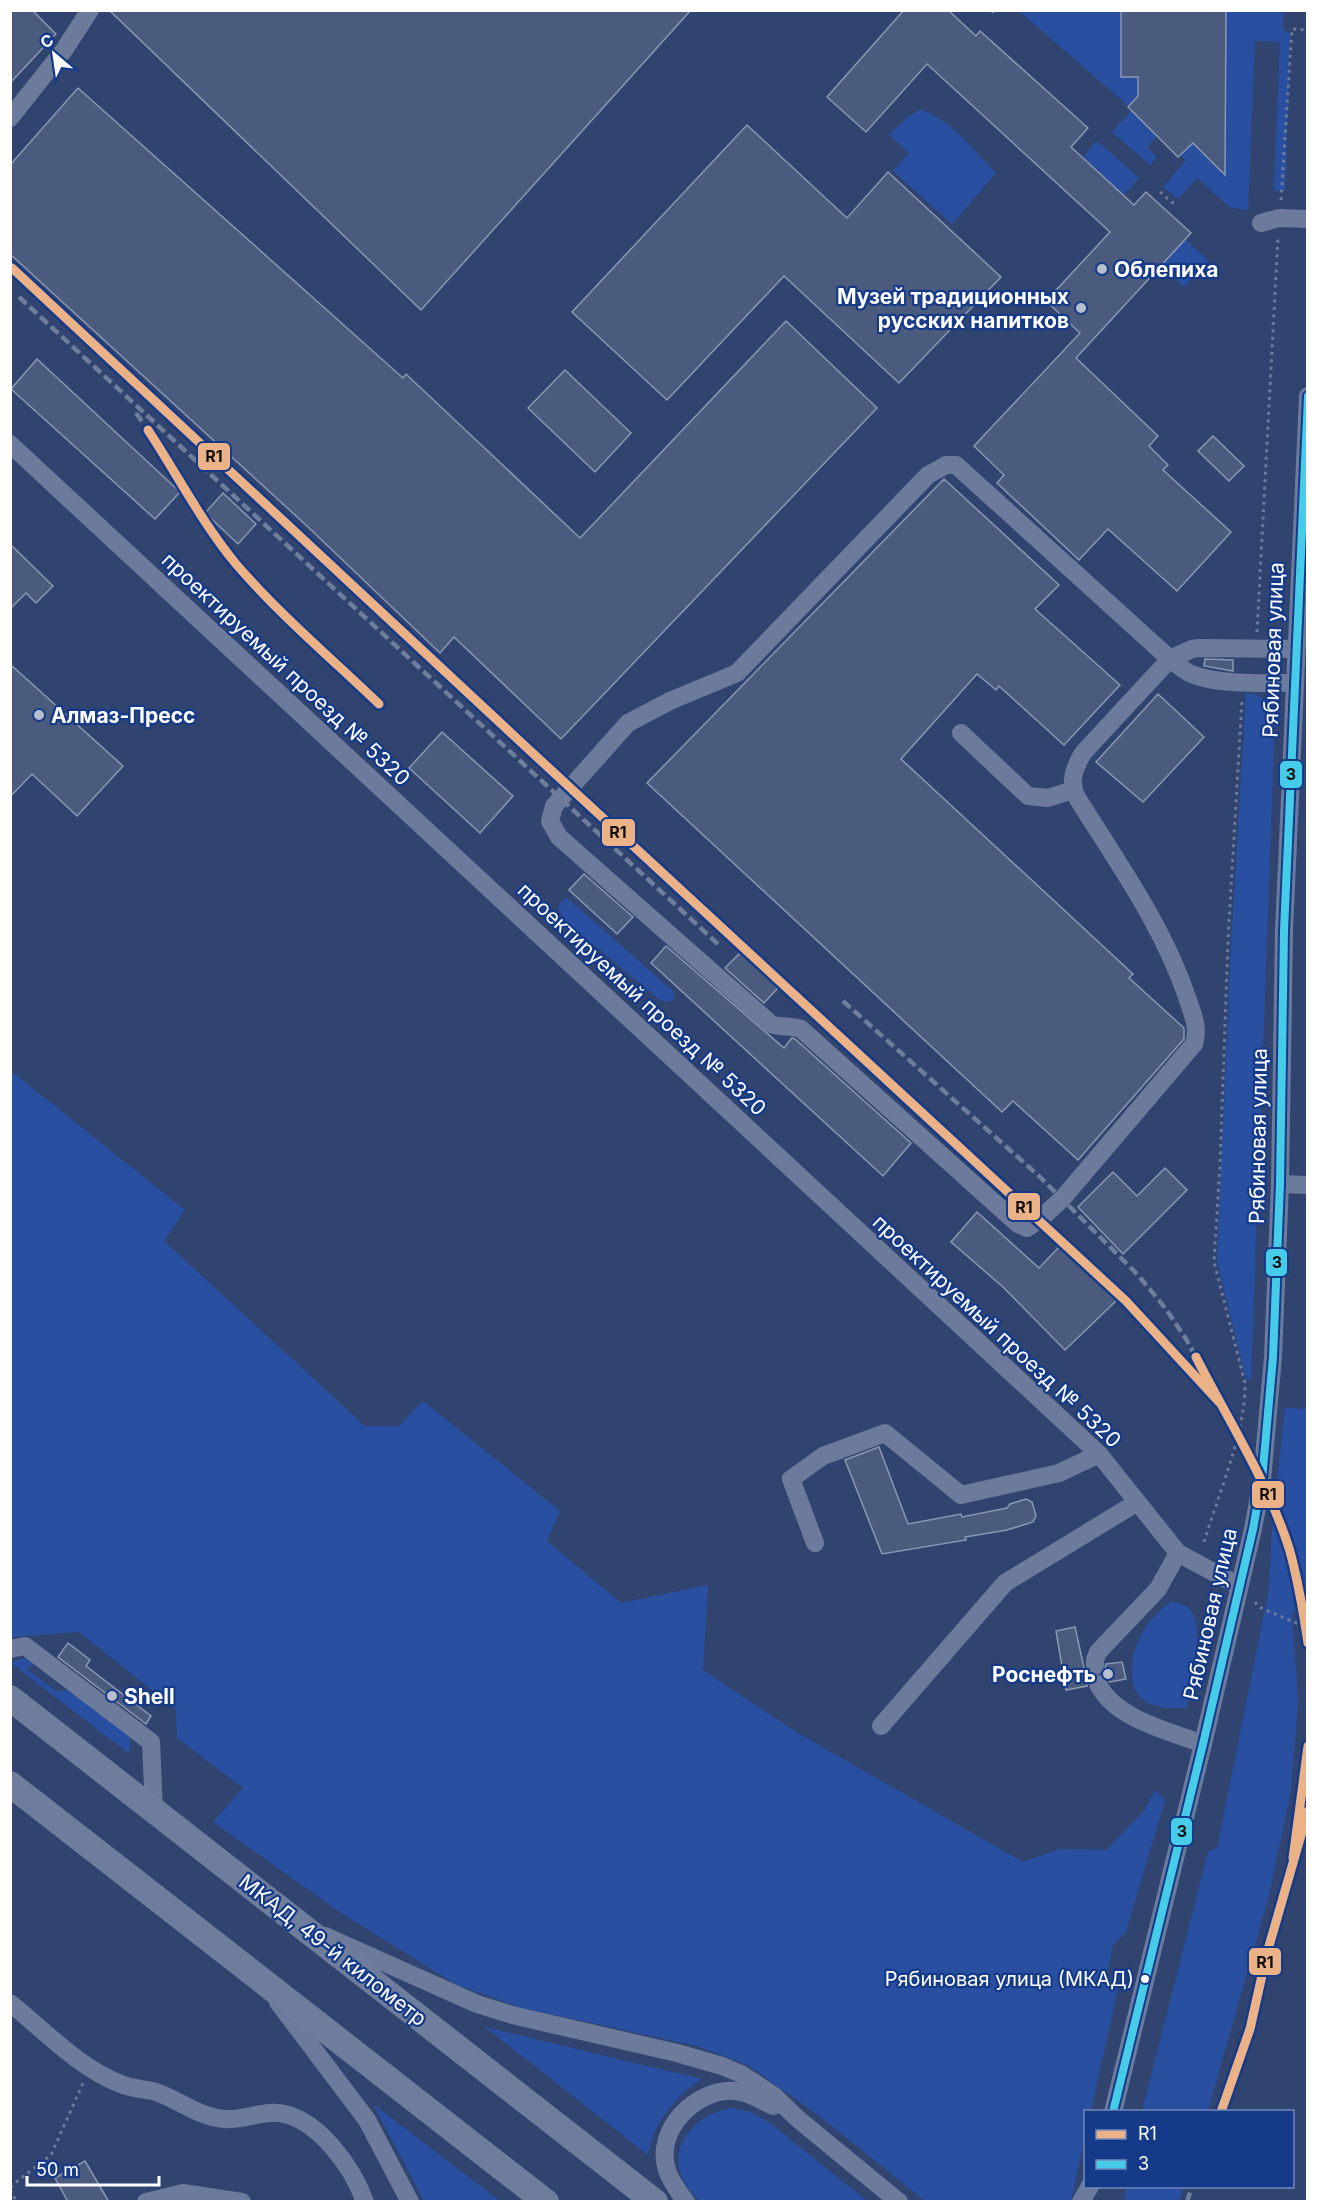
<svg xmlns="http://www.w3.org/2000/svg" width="1318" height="2212" viewBox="0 0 1318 2212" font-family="Inter,sans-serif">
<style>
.green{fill:#294fa1}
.building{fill:#4a5b7e;stroke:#8b98b2;stroke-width:1.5}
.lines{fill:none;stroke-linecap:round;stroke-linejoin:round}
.path{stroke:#6c7b9c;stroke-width:3;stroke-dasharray:3 4.5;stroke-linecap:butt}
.minor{stroke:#6c7b9c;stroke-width:18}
.highway{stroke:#6d7d9b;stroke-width:26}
.rail{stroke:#6d7d9b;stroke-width:4.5;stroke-dasharray:10 4.5;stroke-linecap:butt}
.bus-1-casing{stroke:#153a8a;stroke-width:12}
.bus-1{stroke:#46cce9;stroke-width:8}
.rail-1-casing{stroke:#153a8a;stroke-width:14}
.rail-1{stroke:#ebb288;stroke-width:9}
.poi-dot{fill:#b7becd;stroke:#153a8a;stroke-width:2}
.bus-dot{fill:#fff;stroke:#153a8a;stroke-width:2}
.labels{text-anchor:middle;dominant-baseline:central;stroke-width:4.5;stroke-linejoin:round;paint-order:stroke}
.bus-label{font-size:20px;fill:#fff;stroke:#153a8a;text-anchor:end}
.poi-label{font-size:21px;font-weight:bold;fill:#fff;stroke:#153a8a;text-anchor:start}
.street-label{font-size:21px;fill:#fff;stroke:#153a8a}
.line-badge{stroke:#153a8a;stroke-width:2}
.pale-badge-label{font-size:16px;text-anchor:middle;font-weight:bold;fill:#111}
</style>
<rect width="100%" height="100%" fill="#30446f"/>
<!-- green -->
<g class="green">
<path d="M1019 11H1284L1283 29 1290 34 1285 191H1274L1280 42 1255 41 1248 210 1231 208 1197 178 1178 199 1163 187 1186 160 1157 135 1147 148 1157 157 1150 165 1112 132 1132 109Z"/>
<path d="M920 109C951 119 974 151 996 173L952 224 893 171 909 153 889 135 909 116Z"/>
<path d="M1097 141 1139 178 1124 195 1083 157Z"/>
<path d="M1185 239 1209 261 1184 287 1161 265Z"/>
<path d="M1246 693C1260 694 1271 702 1275 716L1251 1380 1246 1378 1217 1262 1231 945Z"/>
<path d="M566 897 674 992V999L669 1002 661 1001 572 927 562 916 559 910V904Z"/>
<path d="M10 1070 185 1210 164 1241 365 1426H399L423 1401 560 1511 547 1541 621 1603 708 1585 703 1670 798 1733 1023 1862 1059 1849 1106 1850 1144 1811 1155 1790 1165 1800 1126 1932 1113 1945 1106 1979 1119 1985 1091 2111 1086 2112 1085 2136 1071 2201H925L818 2115 747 2065 697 2046 522 2008 457 1985 341 1913 213 1822 243 1788 177 1738 176 1709 79 1632 11 1637Z"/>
<path d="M1285 1408 1308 1409V1608L1292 1612 1298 1703 1291 1791 1269 1896 1208 2111H1142L1208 1852 1217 1848 1269 1589 1272 1528Z"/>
<path d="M1172 1601C1176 1603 1182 1604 1186 1606 1209 1621 1190 1685 1187 1708 1173 1708 1157 1709 1145 1701 1135 1695 1132 1684 1132 1672 1132 1643 1148 1617 1172 1601Z"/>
<path d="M19 1659H29L35 1663 27 1669 56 1691 71 1690 130 1735V1749L128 1753 11 1663Z"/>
<path d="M485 2027 689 2076 702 2079C676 2095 653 2124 648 2155Z"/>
<path d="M373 2104 500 2201H424Z"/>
<path d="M732 2108 751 2112 770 2123 867 2201H700C658 2164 682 2117 732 2108Z"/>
<path d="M1126 2187V2186L1184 2187 1179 2201H1124Z"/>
</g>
<!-- building -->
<g class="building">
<path d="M10 10H32L56 34 10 83Z"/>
<path d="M109 10H691L421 310Z"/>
<path d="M904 10H948L976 36 980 31 1088 128 1071 147 1134 205 1146 192 1191 233 1076 358 1158 436 1149 446 1168 465 1163 470 1231 532 1177 591 1108 529 1079 560 997 483 1004 475 974 446 1080 333 1046 301 1110 232 927 64 866 132 827 97Z"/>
<path d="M1121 10H1226L1225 175 1193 143 1178 157 1128 107 1138 96V77H1121Z"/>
<path d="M78 88 403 378 406 374 580 538 786 321 877 408 561 739 454 637 440 653 307 526 10 254V165Z"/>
<path d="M747 125 847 218 888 172 1001 277 899 383 784 276 667 400 572 312Z"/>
<path d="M37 359 180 492 155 519 11 389Z"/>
<path d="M565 370 631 433 595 472 528 408Z"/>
<path d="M1213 436 1244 466 1229 481 1198 451Z"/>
<path d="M944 479 1059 585 1035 609 1120 685 1064 745 999 686 996 690 977 674 901 759 1133 974 1129 978 1184 1028V1039L1078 1160 1013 1101 1002 1112 647 783Z"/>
<path d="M223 493 256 524 238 544 205 513Z"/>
<path d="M10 544 53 586 36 603 26 593 10 609Z"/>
<path d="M1205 659 1233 660V671L1204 666Z"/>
<path d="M10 664 123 766 77 816 32 774 10 797Z"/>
<path d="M1158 694 1204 737 1143 802 1096 762Z"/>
<path d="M442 732 513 796 480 833 409 768Z"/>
<path d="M584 874 633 917 617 934 569 890Z"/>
<path d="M666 946 784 1048 792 1038 795 1039 911 1143 883 1176 651 963Z"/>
<path d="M741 952 778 988 764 1003 725 968Z"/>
<path d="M1165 1168 1187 1190 1123 1254 1078 1207 1113 1172 1137 1196Z"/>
<path d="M977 1212 1039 1268 1061 1245 1117 1300 1065 1350 1003 1287 951 1242Z"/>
<path d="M879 1447 908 1524 961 1514 962 1517 1007 1508 1010 1504 1026 1499 1032 1502 1036 1516 1033 1522 1007 1530 965 1537 966 1540 882 1554 845 1460Z"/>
<path d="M1075 1627 1084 1668 1090 1676 1087 1686 1066 1690 1056 1631Z"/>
<path d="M68 1643 90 1660 86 1666 151 1716 146 1724 58 1657Z"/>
<path d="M1122 1662 1126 1679 1110 1682 1103 1674 1106 1664Z"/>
<path d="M85 2161 109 2202H68L55 2178Z"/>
</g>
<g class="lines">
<!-- path -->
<g class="path">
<path d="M992 13 994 10"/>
<path d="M1160 192 1174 204"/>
<path d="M1281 200 1292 29 1308 30"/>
<path d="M1257 632 1278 237"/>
<path d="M1204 1542C1218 1495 1246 1431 1245 1383L1214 1262 1220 1165 1228 940 1242 700"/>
<path d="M1255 1602 1259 1607 1301 1625H1308"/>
<path d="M10 2187 51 2155 83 2083"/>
<path d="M10 2190 17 2202"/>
</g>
<!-- minor -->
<g class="minor">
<path d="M10 118 64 50 90 10"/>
<path d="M1261 223 1279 218 1308 219"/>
<path d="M10 444 1099 1454 1178 1553 1239 1586"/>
<path d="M1294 683C1265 683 1221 685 1194 675 1185 672 1177 665 1170 659L956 465H946L928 475 737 673 670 701 628 723 554 806 550 821 559 837 771 1024C781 1028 790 1025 801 1029L1018 1224 1027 1228 1039 1220 1062 1199 1194 1044C1199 1028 1193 1015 1188 1000 1163 925 1117 862 1076 796 1069 780 1075 767 1083 753L1170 659 1192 649 1200 648 1295 649"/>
<path d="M961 733 1028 796 1048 798 1073 790"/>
<path d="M1280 1184 1308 1185"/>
<path d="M815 1543 791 1479 823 1456 885 1433 961 1495 1059 1473 1099 1454"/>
<path d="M10 1649 25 1646 151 1742 154 1810"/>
<path d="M1095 1666V1660L1098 1652 1158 1589 1178 1553"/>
<path d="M1098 1684C1115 1719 1169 1731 1203 1744"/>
<path d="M881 1726 1005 1583 1136 1503"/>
<path d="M325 1936 477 2004 512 2015 677 2053 722 2066 741 2074 773 2095 798 2119 899 2202"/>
<path d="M278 2002 367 2120 410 2202"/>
<path d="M10 2003C45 2031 79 2068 121 2084 132 2089 145 2089 156 2092 179 2100 199 2117 224 2119 242 2121 261 2111 279 2113 318 2118 353 2168 365 2202"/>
<path d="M1113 2112 1203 1744 1253 1529 1262 1480 1273 1357 1280 1184 1284 931 1308 396"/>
<path d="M146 2202 183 2193 242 2202"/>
<path d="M686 2202C679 2192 670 2181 667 2170 654 2130 696 2088 735 2091 749 2092 761 2100 773 2106"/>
<path d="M1081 2202 1090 2186"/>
</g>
<!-- highway -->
<g class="highway">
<path d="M10 1698 655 2202"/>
<path d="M10 1784 546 2202"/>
</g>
<!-- rail -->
<g class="rail">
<path d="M12 268 525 746 1126 1301 1219 1402"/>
<path d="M19 297 720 946"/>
<path d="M136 413C171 461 197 516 235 562 277 614 331 658 379 704"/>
<path d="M843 1001 1039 1176 1138 1275 1166 1309 1186 1339 1262 1480 1274 1508 1289 1548 1301 1593 1308 1643"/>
<path d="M1298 1822 1308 1746"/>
<path d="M1221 2112 1250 2029 1267 1953 1308 1811"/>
<path d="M1187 2202 1192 2186"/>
</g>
<defs>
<path id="bus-1" d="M1113 2112 1203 1744 1253 1529 1262 1480 1273 1357 1280 1184 1284 931 1308 396"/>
</defs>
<!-- bus-1 casing -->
<use href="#bus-1" class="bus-1-casing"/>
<!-- bus-1 -->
<use href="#bus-1" class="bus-1"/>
<defs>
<g id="rail-1">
<path d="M12 268 525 746 1126 1301 1219 1402"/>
<path d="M148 430C177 474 202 523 236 564 279 614 331 658 379 704"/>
<path d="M1196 1357C1228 1420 1267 1480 1289 1548 1298 1579 1303 1610 1308 1643"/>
<path d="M1293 1858 1308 1746"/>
<path d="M1221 2112 1250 2029 1267 1953 1308 1811"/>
</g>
</defs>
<!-- rail-1 casing -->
<use href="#rail-1" class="rail-1-casing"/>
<!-- rail-1 -->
<use href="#rail-1" class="rail-1"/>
</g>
<!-- markers -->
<g class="poi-dot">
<circle cx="1102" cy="269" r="6"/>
<circle cx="1081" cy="308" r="6"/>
<circle cx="39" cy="715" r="6"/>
<circle cx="1108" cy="1674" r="6"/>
<circle cx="112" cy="1696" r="6"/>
</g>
<circle class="bus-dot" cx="1145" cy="1979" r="5"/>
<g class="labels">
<!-- bus labels -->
<g class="bus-label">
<text x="1134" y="1979">Рябиновая улица (МКАД)</text>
</g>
<!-- poi labels -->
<g class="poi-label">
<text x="1114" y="269">Облепиха</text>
<text x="1069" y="296" text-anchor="end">Музей традиционных<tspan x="1069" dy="24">русских напитков</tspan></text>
<text x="51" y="715">Алмаз-Пресс</text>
<text x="1096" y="1674" text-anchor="end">Роснефть</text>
<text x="124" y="1696">Shell</text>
</g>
<!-- street labels -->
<g class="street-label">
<text transform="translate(1273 650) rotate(-88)">Рябиновая улица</text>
<text transform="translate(286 669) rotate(43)">проектируемый проезд № 5320</text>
<text transform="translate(642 999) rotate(43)">проектируемый проезд № 5320</text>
<text transform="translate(1258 1136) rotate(-89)">Рябиновая улица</text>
<text transform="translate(997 1331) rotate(43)">проектируемый проезд № 5320</text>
<text transform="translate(1210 1614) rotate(-77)">Рябиновая улица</text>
<text transform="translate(333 1950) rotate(38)">МКАД, 49-й километр</text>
</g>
</g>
<g class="line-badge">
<rect x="197" y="442" width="34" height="29" rx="6" fill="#ebb288"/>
<rect x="1279" y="760" width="24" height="29" rx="6" fill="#46cce9"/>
<rect x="601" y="818" width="35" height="29" rx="6" fill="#ebb288"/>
<rect x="1007" y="1192" width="34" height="29" rx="6" fill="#ebb288"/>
<rect x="1265" y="1248" width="23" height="29" rx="6" fill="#46cce9"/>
<rect x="1251" y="1480" width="34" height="29" rx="6" fill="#ebb288"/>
<rect x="1170" y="1817" width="23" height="29" rx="6" fill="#46cce9"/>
<rect x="1248" y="1947" width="34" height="29" rx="6" fill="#ebb288"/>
</g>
<g class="pale-badge-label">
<text x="214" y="462">R1</text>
<text x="1291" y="780">3</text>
<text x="618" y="838">R1</text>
<text x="1024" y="1213">R1</text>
<text x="1277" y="1268">3</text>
<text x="1268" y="1500">R1</text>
<text x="1182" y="1837">3</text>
<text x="1265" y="1968">R1</text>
</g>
<!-- border -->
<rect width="1318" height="2212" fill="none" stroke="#ffffff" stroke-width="24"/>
<!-- legend -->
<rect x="1084" y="2110" width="210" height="78" fill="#153a8a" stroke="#7389b9" stroke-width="1.5"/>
<rect x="1096" y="2130" width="30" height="9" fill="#ebb288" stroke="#7389b9" stroke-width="1.5"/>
<text x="1138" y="2140" font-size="18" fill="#ffffff">R1</text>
<rect x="1096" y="2160" width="30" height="9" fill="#46cce9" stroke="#7389b9" stroke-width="1.5"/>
<text x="1138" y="2170" font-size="18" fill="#ffffff">3</text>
<!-- north arrow -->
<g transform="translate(54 54) rotate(331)" stroke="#153a8a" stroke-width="4.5" paint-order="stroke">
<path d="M0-4.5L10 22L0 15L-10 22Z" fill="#ffffff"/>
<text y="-9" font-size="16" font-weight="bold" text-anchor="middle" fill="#ffffff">С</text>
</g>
<!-- scale -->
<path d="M27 2176v9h132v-9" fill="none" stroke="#ffffff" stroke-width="3"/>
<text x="36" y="2176" font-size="18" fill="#ffffff" stroke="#153a8a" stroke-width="4.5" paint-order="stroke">50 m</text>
</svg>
